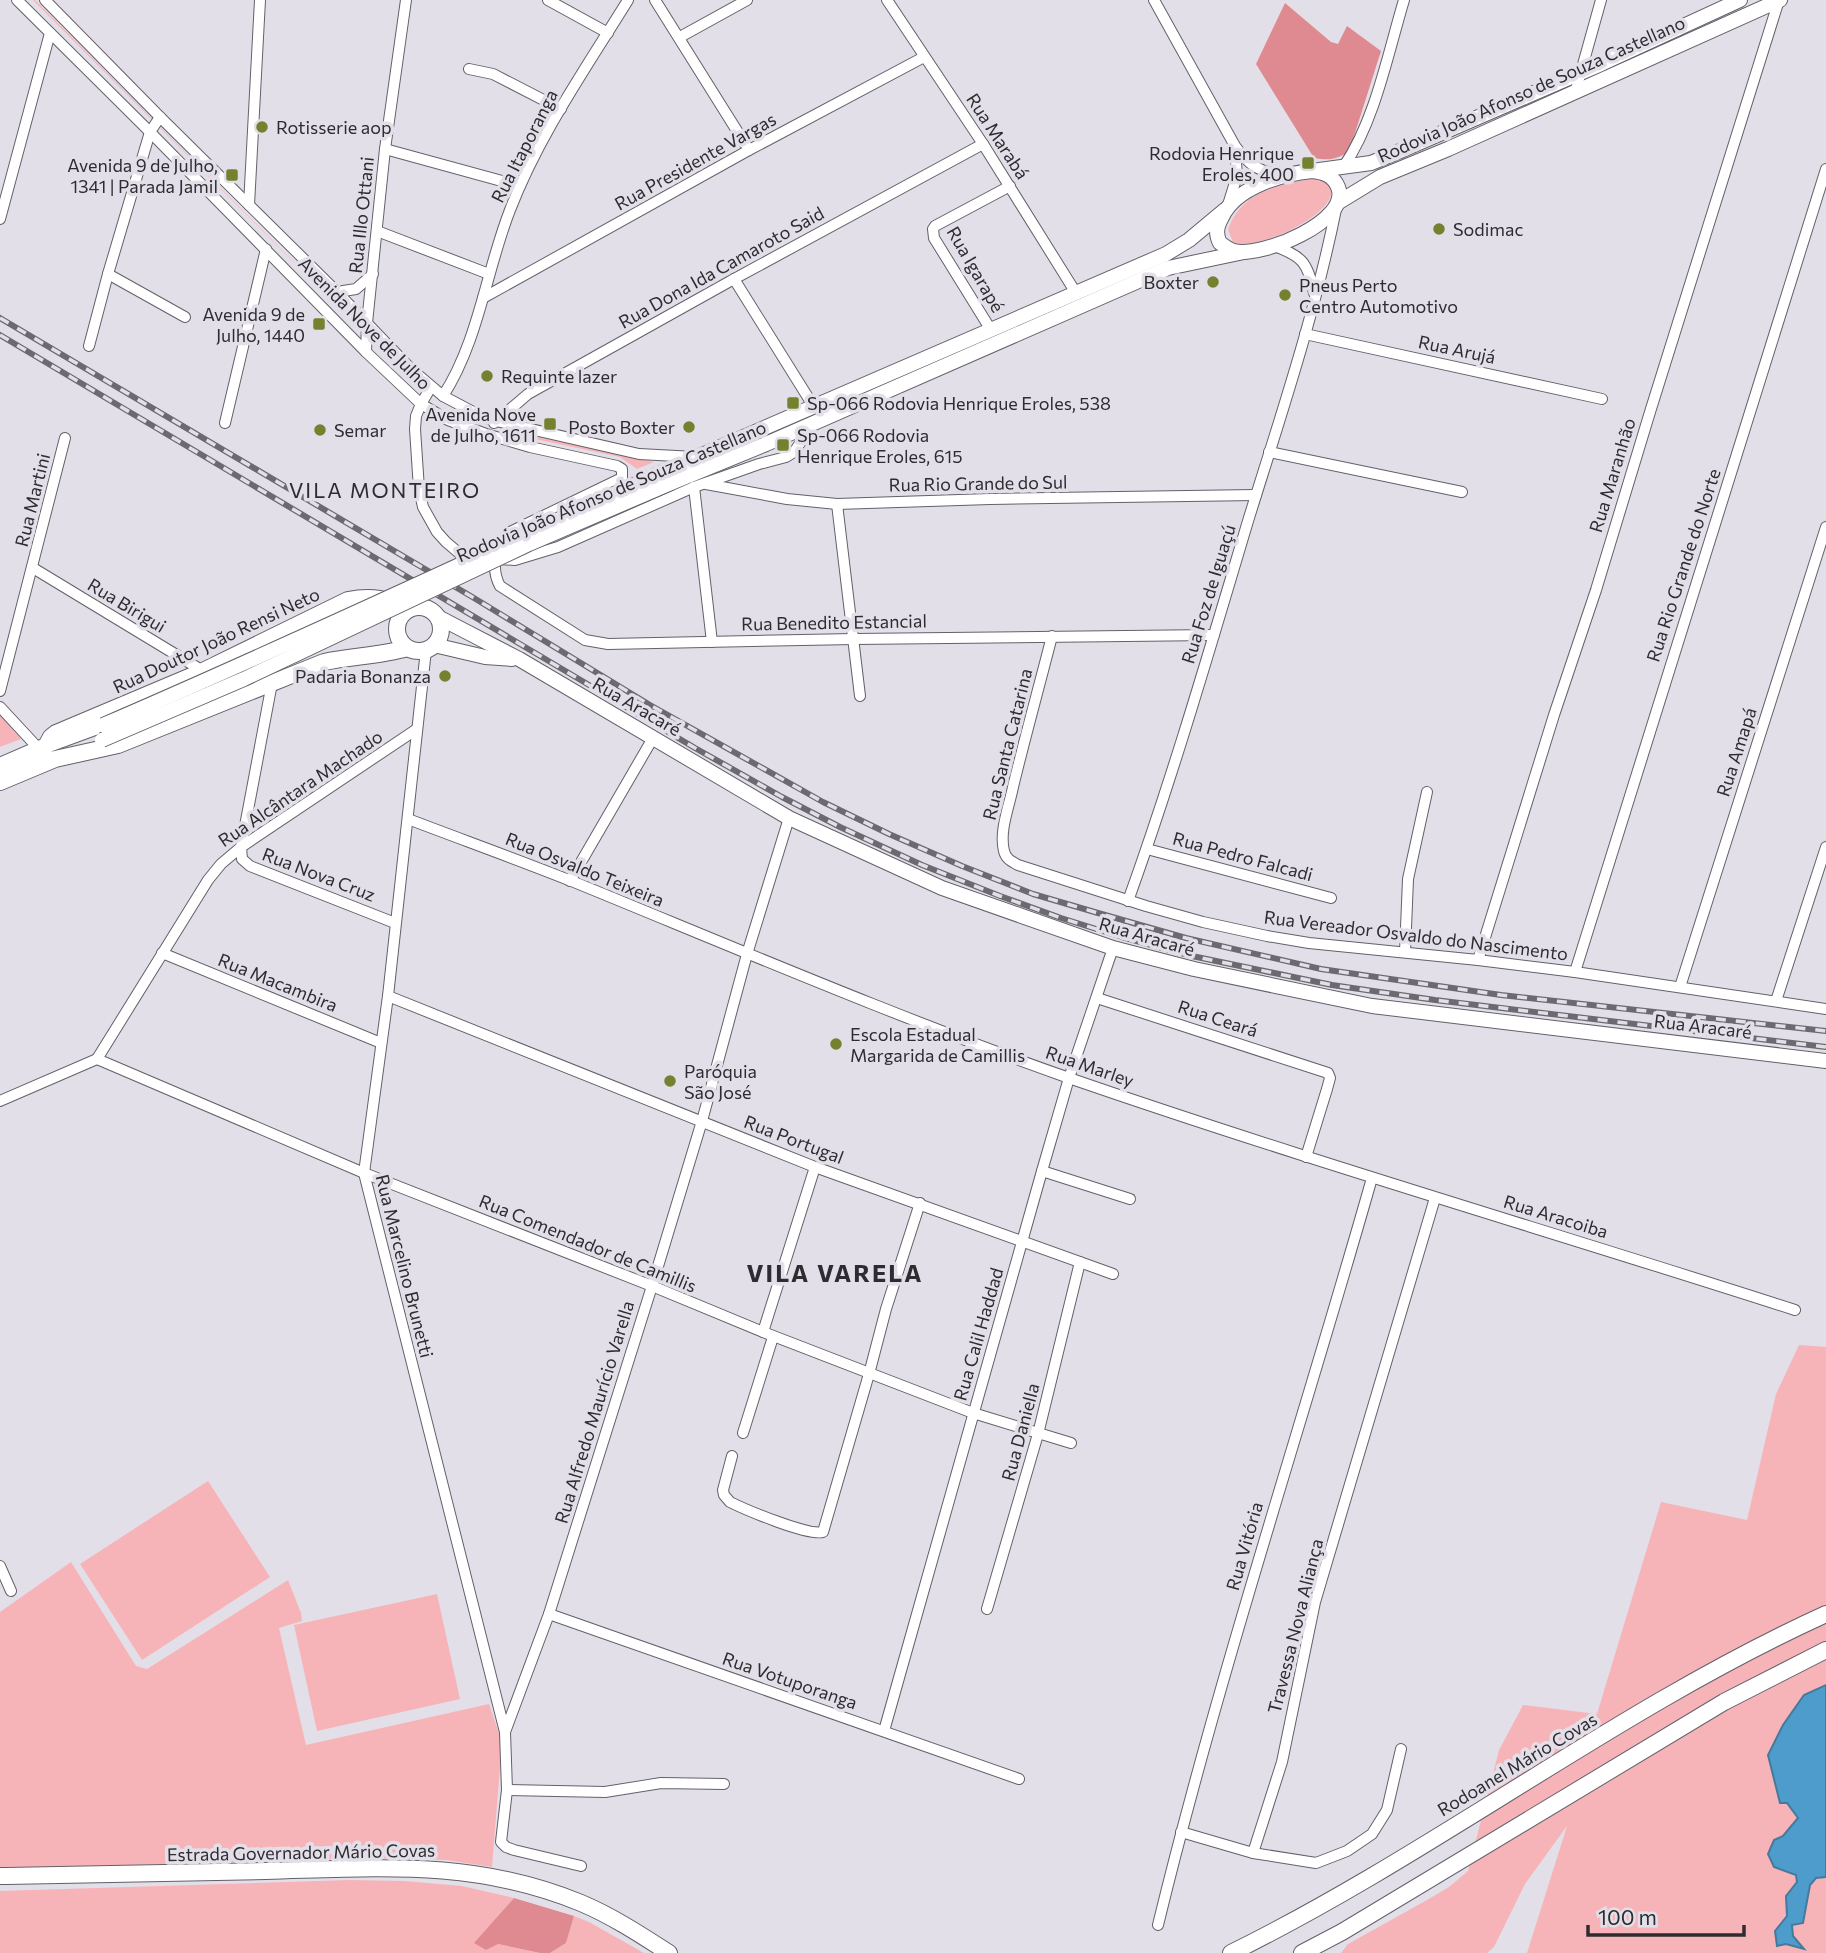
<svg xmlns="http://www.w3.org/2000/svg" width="1826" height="1953" viewBox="0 0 1826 1953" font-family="Commissioner,sans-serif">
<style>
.green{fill:#f7b4b8}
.forest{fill:#df8a91}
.water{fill:#4e9ccb;stroke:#447a9c;stroke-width:2}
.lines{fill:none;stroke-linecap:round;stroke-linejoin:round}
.minor-casing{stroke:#646069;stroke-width:12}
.major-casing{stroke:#646069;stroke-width:16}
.highway-casing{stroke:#646069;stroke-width:18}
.minor{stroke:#fff;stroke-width:10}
.major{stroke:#fff;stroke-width:14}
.highway{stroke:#fff;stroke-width:16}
.rail-casing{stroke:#6c6a70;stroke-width:6}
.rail{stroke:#e3dfe9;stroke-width:3.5;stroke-dasharray:10;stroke-linecap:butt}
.major-bridge-casing{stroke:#646069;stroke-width:16;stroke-linecap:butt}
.major-bridge{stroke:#fff;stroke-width:14}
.poi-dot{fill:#74812f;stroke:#e3dfe9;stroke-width:2.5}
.labels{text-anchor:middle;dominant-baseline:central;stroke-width:7;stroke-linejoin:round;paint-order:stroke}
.street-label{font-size:18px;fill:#2e2c30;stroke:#e3dfe9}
.poi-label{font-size:18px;fill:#2e2c30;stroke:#e3dfe9;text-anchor:start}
.quarter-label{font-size:21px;letter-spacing:2px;fill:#2e2c30;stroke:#e3dfe9}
.district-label{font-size:24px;font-weight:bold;letter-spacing:2px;fill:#2e2c30;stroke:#e3dfe9}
</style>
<rect width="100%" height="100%" fill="#e3dfe9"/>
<!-- green -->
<g class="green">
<path d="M33 0H35L361 330Z"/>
<path d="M1316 178 1325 179C1328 184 1332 188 1331 194 1328 218 1254 252 1233 242L1228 230C1240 191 1281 184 1316 178Z"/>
<path d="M502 427 654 462 637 469 620 457 502 432Z"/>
<path d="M0 715 21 739 0 747Z"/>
<path d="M1799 1345 1826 1347V1685L1804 1695 1787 1803 1798 1818 1783 1836 1774 1840V1867L1796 1875 1797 1882 1786 1896 1787 1916 1775 1931 1777 1946 1786 1944 1803 1949 1793 1936 1792 1924 1803 1923 1810 1885 1816 1878 1826 1877V1953H1527L1567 1826 1525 1884 1494 1947 1487 1953H1341L1348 1944 1427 1900 1449 1887 1468 1871 1499 1750 1523 1705 1597 1714 1661 1502 1747 1520 1776 1394Z"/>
<path d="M208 1481 270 1577 142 1660 80 1564Z"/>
<path d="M71 1562 136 1666 147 1669 288 1580 301 1613 302 1621 279 1628 306 1745 489 1704 502 1742 492 1867 446 1860 366 1858 0 1869V1612Z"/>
<path d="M437 1594 460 1699 317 1731 294 1625Z"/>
<path d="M349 1880 404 1881 462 1886 514 1898 475 1943 498 1944 540 1953H0V1891Z"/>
<path d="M574 1916 589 1922 644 1953H550L566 1943Z"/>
</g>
<!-- forest -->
<g class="forest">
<path d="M1285 3 1331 42 1338 44 1347 26 1381 51 1349 152C1336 159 1329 161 1314 158L1256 64Z"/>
<path d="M514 1898 574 1916 566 1943 550 1953H540L498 1944 486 1950 474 1943Z"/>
</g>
<!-- water -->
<path class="water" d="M1826 1685V1877L1816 1878 1810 1885 1803 1923 1792 1925 1793 1936 1804 1949 1786 1944 1777 1946 1775 1931 1787 1916 1786 1896 1797 1882 1796 1875 1774 1867 1768 1854 1774 1840 1783 1836 1798 1818 1787 1803H1780L1768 1755 1783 1725 1804 1695Z"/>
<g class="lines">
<defs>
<g id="minor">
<path d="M17 0 150 132 366 352 421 404 448 420 486 434 530 447 617 466 622 469V478L510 532C496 546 490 568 500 586L585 640 608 644 854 639 1214 635"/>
<path d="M45 0 160 117 337 292 410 368 443 396 477 414 496 421 639 454 695 457"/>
<path d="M548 0 608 33"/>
<path d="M655 0 749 150"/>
<path d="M887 0 983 144 1076 293"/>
<path d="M1154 0 1235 146C1248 164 1259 173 1282 174"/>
<path d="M680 37 747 0"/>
<path d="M469 69 493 74 561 109"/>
<path d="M1575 93 1601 0"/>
<path d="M385 149 520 186"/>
<path d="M1344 166C1375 121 1388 53 1404 0"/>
<path d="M249 205 260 0"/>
<path d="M1228 205 1237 176 1235 149"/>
<path d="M0 219 50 33"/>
<path d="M377 231 489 274"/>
<path d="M1272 245C1302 256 1308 262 1314 293"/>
<path d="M108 274 185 317"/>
<path d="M734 279 814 407"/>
<path d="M337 292 356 289 373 274"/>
<path d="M483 298 749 150 924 57"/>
<path d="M991 330 934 238 933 229 935 226 1010 186"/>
<path d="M1305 334 1602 399"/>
<path d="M89 346 108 274 150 132 160 117"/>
<path d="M366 352 367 323 385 149 406 0"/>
<path d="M431 387 421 404 416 416 415 429 419 489 423 507 437 532 446 542 459 553 479 556"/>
<path d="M443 396C479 340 486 271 510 210 539 135 586 68 628 0"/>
<path d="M225 423 266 249"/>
<path d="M494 423 528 394 734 279 983 144"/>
<path d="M1269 452 1462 492"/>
<path d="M706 484 787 499 837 504 990 499 1256 495"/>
<path d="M694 487 712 642"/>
<path d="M837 504 860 696"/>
<path d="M498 559 515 560 558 547 694 487 759 464 786 457 794 452 813 424"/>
<path d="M33 568 203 671"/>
<path d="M1052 636C1039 687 1025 737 1013 787 1009 807 999 831 1004 851 1006 859 1011 861 1018 865L1146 906 1203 922 1267 936 1309 943 1478 960 1575 972 1826 1009"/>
<path d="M426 650 388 996 364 1173 505 1732 507 1790 501 1842 506 1847 514 1850 581 1866"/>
<path d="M272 683 241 847 242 859 250 866 395 923"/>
<path d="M0 691 65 438"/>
<path d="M0 707 39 749"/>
<path d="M408 819C463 840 519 860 574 882 738 949 901 1019 1069 1078 1309 1161 1553 1232 1795 1310"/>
<path d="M1147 849 1331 898"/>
<path d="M570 881 653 738"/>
<path d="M1128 901C1173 776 1210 648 1248 521 1280 418 1315 314 1336 209"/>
<path d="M1405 952 1408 879 1427 792"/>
<path d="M162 953 381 1043"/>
<path d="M1478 960 1554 715 1596 590 1650 412 1779 0"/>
<path d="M1575 972 1826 169"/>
<path d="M1680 987 1826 527"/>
<path d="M388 996 815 1167 1113 1274"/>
<path d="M1097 998 1328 1073 1330 1078 1327 1089 1306 1157"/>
<path d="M1776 1001 1826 847"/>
<path d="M97 1059 364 1173 652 1286 763 1332 973 1413 1071 1443"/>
<path d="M97 1059 208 880 221 864 241 847 417 729"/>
<path d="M0 1101 97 1059"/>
<path d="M1042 1171 1130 1199"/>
<path d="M763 1332 815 1167"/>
<path d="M743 1433 773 1337"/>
<path d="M732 1456 723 1490 724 1495 730 1502C746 1510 808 1536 823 1532L869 1374 886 1309 920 1203"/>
<path d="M0 1566 11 1591"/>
<path d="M987 1609 1038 1434 1080 1262"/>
<path d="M549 1614 1019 1779"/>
<path d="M884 1731 1042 1171 1069 1078 1113 948"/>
<path d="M505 1732 549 1614 652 1286 702 1121 747 954 789 818"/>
<path d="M1401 1749 1387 1810 1372 1834 1347 1851 1316 1863 1253 1853 1282 1762 1315 1602 1435 1198"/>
<path d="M507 1790 605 1792 661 1783 724 1784"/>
<path d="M1181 1832 1253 1853"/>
<path d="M1158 1925C1219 1674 1301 1428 1372 1178"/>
</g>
<g id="major">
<path d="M1312 171 1371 163 1400 151 1601 64 1740 0"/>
<path d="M1312 171C1323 172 1333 175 1338 187 1352 221 1261 258 1234 251 1229 250 1224 246 1220 243 1215 233 1217 226 1222 217 1236 187 1282 174 1312 171Z"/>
<path d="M1339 202 1380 177 1448 149 1780 0"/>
<path d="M665 471 1166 254 1189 240 1225 210"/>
<path d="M671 483 766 444 1168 268 1244 252"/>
<path d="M438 617 519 659 789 818 942 888 1113 948 1194 969 1372 1006 1826 1061"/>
<path d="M434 645 485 657 512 659"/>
<path d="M46 746 103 725"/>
</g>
<g id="highway">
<circle cx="419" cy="629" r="22"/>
<path d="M0 766 46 746 51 737 56 733 203 671 348 600C373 595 386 599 409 609"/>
<path d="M0 782 55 759 118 745 324 662C351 656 380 656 407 648"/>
<path d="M0 1876C89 1875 178 1872 266 1871 379 1868 474 1859 581 1903 612 1916 641 1935 669 1953"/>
<path d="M1231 1953C1436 1852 1617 1709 1826 1614"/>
<path d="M1302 1953 1342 1932 1724 1702 1826 1650"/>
</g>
</defs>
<!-- minor casing -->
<use href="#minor" class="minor-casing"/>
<!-- major casing -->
<use href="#major" class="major-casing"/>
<!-- highway casing -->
<use href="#highway" class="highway-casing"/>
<!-- minor -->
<use href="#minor" class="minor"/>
<!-- major -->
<use href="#major" class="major"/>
<!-- highway -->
<use href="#highway" class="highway"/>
<defs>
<g id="rail">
<path d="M0 318 474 598 650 705 823 802 889 834 962 866 1033 894 1098 913 1186 938 1321 969 1501 995 1826 1031"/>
<path d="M0 335 695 748 782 797 840 827 922 865 1000 896 1061 918 1122 937 1192 956 1332 985 1435 1000 1826 1047"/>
</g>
</defs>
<!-- rail casing -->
<use href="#rail" class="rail-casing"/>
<!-- rail -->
<use href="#rail" class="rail"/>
<defs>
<g id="major-bridge">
<path d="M103 725C292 644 477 556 665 471"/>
<path d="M102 740 244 679 529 544 671 483"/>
</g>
</defs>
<!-- major-bridge casing -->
<use href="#major-bridge" class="major-bridge-casing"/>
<!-- major-bridge -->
<use href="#major-bridge" class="major-bridge"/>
</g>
<!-- markers -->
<g class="poi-dot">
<circle cx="262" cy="127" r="7"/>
<rect x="1301" y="156" width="14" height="14" rx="3.5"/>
<rect x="225" y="168" width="14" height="14" rx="3.5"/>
<circle cx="1439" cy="229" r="7"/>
<circle cx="1213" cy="282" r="7"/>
<circle cx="1285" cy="295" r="7"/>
<rect x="312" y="317" width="14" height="14" rx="3.5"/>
<circle cx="487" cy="376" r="7"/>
<rect x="786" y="396" width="14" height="14" rx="3.5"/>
<rect x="543" y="417" width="14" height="14" rx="3.5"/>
<circle cx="689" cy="427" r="7"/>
<circle cx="320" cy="430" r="7"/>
<rect x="776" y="438" width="14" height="14" rx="3.5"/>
<circle cx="445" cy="676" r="7"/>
<circle cx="836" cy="1044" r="7"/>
<circle cx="670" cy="1081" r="7"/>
</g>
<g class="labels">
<!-- street labels -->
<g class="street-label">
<text transform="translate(1531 89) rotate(-24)">Rodovia João Afonso de Souza Castellano</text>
<text transform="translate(998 136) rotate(57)">Rua Marabá</text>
<text transform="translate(524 146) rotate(-63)">Rua Itaporanga</text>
<text transform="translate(695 161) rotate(-29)">Rua Presidente Vargas</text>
<text transform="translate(361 215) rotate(-84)">Rua Illo Ottani</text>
<text transform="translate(721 267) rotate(-29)">Rua Dona Ida Camaroto Said</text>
<text transform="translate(976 269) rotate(60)">Rua Igarapé</text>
<text transform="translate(365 323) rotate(45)">Avenida Nove de Julho</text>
<text transform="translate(1457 349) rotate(12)">Rua Arujá</text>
<text transform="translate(1612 475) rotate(-73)">Rua Maranhão</text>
<text transform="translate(978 483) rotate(-1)">Rua Rio Grande do Sul</text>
<text transform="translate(611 491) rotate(-23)">Rodovia João Afonso de Souza Castellano</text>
<text transform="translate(32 500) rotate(-76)">Rua Martini</text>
<text transform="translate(1683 565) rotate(-72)">Rua Rio Grande do Norte</text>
<text transform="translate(1208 594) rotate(-73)">Rua Foz de Iguaçú</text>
<text transform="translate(127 605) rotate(31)">Rua Birigui</text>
<text transform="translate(834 622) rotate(-1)">Rua Benedito Estancial</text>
<text transform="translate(216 640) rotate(-25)">Rua Doutor João Rensi Neto</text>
<text transform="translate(637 706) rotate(30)">Rua Aracaré</text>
<text transform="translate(1007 744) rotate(-76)">Rua Santa Catarina</text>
<text transform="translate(1736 752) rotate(-72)">Rua Amapá</text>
<text transform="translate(300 788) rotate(-34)">Rua Alcântara Machado</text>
<text transform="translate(1243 856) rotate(15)">Rua Pedro Falcadi</text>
<text transform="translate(585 869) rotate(22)">Rua Osvaldo Teixeira</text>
<text transform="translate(319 874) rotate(21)">Rua Nova Cruz</text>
<text transform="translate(1416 935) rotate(7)">Rua Vereador Osvaldo do Nascimento</text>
<text transform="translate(1147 936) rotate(16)">Rua Aracaré</text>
<text transform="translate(278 982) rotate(22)">Rua Macambira</text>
<text transform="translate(1218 1018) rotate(18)">Rua Ceará</text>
<text transform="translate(1703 1026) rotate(7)">Rua Aracaré</text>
<text transform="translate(1090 1066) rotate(19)">Rua Marley</text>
<text transform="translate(794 1139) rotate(21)">Rua Portugal</text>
<text transform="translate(1556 1216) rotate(17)">Rua Aracoiba</text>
<text transform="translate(588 1243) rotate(22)">Rua Comendador de Camillis</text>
<text transform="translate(405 1266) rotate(76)">Rua Marcelino Brunetti</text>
<text transform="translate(978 1334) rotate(-74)">Rua Calil Haddad</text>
<text transform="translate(594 1412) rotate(-73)">Rua Alfredo Maurício Varella</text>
<text transform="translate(1020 1432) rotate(-75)">Rua Daniella</text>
<text transform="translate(1244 1546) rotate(-74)">Rua Vitória</text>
<text transform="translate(1295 1626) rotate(-76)">Travessa Nova Aliança</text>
<text transform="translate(790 1680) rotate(19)">Rua Votuporanga</text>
<text transform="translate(1517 1764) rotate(-31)">Rodoanel Mário Covas</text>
<text transform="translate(301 1852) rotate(-1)">Estrada Governador Mário Covas</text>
</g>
<!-- poi labels -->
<g class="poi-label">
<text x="276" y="127">Rotisserie aop</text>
<text x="1294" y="153" text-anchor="end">Rodovia Henrique<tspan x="1294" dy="21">Eroles, 400</tspan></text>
<text x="218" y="165" text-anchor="end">Avenida 9 de Julho,<tspan x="218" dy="21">1341 | Parada Jamil</tspan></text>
<text x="1453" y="229">Sodimac</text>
<text x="1199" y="282" text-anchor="end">Boxter</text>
<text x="1299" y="285">Pneus Perto<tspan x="1299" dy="21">Centro Automotivo</tspan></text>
<text x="305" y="314" text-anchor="end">Avenida 9 de<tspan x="305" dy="21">Julho, 1440</tspan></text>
<text x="501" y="376">Requinte lazer</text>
<text x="807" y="403">Sp-066 Rodovia Henrique Eroles, 538</text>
<text x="536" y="414" text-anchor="end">Avenida Nove<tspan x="536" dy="21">de Julho, 1611</tspan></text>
<text x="675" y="427" text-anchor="end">Posto Boxter</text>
<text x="334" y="430">Semar</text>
<text x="797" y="435">Sp-066 Rodovia<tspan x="797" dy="21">Henrique Eroles, 615</tspan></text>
<text x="431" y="676" text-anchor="end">Padaria Bonanza</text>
<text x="850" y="1034">Escola Estadual<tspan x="850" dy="21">Margarida de Camillis</tspan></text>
<text x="684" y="1071">Paróquia<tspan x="684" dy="21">São José</tspan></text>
</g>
<!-- quarter labels -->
<g class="quarter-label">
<text x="385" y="489">VILA MONTEIRO</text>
</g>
<!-- district labels -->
<g class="district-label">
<text x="835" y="1272">VILA VARELA</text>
</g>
</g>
<!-- scale -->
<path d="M1588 1925v10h156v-10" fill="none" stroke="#2e2c30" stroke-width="3.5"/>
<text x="1598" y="1925" font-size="21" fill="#2e2c30" stroke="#e3dfe9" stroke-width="5" paint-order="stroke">100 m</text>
</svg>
